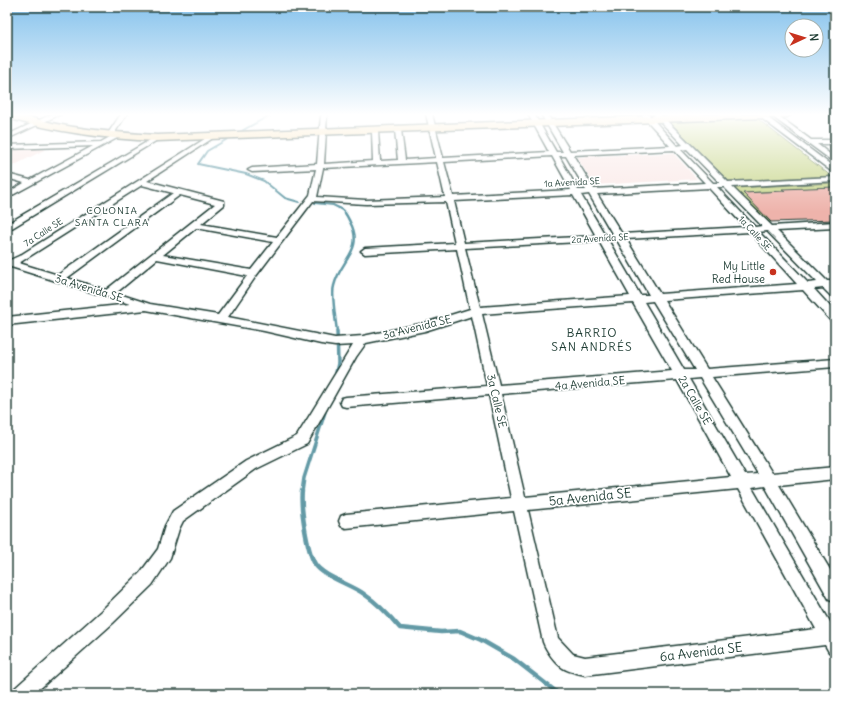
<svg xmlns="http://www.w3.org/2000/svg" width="842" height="701" viewBox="0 0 842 701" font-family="Delius,sans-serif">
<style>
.built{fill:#fae8e6}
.green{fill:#c7d589;stroke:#73895e}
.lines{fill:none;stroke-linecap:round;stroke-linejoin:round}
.stream-far3{stroke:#639aa6;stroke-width:2}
.stream-far2{stroke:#639aa6;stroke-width:2.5}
.stream-far1{stroke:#639aa6;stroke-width:3.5}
.stream{stroke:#639aa6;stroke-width:4.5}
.building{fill:#eeb3ab;stroke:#1f3d34}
.minor-casing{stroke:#1f3d34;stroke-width:3}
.primary-casing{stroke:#1f3d34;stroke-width:3}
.minor{fill:#fff;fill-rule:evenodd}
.primary{fill:#f8deab;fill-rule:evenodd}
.poi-dot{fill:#c8321e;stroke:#fff;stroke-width:1.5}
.labels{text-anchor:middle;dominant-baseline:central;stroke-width:3.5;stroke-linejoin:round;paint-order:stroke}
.far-street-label{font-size:9px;fill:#1f3d34;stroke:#fff}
.far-neighbourhood-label{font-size:10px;letter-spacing:1px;fill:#1f3d34;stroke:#fff}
.poi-label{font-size:11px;fill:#1f3d34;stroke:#fff;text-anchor:end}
.street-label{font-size:11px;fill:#1f3d34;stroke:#fff}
.neighbourhood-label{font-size:12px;letter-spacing:1px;fill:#1f3d34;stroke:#fff}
.near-street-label{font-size:13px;fill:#1f3d34;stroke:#fff}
</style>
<rect width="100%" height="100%" fill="#fff"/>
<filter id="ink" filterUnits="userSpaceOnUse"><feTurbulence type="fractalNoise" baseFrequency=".025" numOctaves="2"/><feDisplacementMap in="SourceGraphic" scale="8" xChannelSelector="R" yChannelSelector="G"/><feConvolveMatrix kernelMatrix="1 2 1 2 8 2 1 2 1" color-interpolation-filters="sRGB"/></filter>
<g filter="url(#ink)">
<!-- built -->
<g class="built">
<path d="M48 148 7 169V149Z"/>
<path d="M673 153 697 179 594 185 577 157Z"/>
</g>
<!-- green -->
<g class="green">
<path d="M755 117 831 176 729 181 669 121Z"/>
<path d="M835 183V187L744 193 771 222H767L734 188Z"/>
</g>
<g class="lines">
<!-- stream-far3 -->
<g class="stream-far3">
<path d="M238 133 272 114"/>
<path d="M231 137 207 151 198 164 246 174 264 181 285 198 299 202"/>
<path d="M315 203 333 205 341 209"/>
</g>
<!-- stream-far2 -->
<path class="stream-far2" d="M337 332C336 321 331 294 334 286 340 260 365 250 350 222 347 216 345 211 339 208"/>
<!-- stream-far1 -->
<g class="stream-far1">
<path d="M335 377 338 363 337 331"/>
<path d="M302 492 304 478 326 409"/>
</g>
<!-- stream -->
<path class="stream" d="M302 491C300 506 307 551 315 564 322 576 352 585 364 594 379 604 389 615 400 628L441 632 460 631 481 640 514 659 559 694"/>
</g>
<!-- building -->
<path class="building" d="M835 187V220L771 222 743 193 785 191 782 189Z"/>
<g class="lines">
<defs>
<g id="minor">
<path d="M52 114H61L7 139V135Z"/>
<path d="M121 114H127L113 135H119V137L7 198V193L24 183 7 178V174L30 180 93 146 7 149V145L101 142 110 137 107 135Z"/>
<path d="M321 114H327L324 164 373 161 372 131 375 129 378 131 380 161 398 160 395 130 398 128 401 130 405 160 436 158 426 114H432L443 158 549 152 528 114H534L556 152H563L541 114H547L570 151 670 146 641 114H648L677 146 683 145 653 114H660L728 182 835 177V181L732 187 772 226 835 222V228L777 231 827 281H835V287H833L835 289V298L832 297 823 288 814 289 835 312V322L831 321 803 290 664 300 707 369 835 359V367L712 377 772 473 835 467V479L779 485 835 578V601L829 599 765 486 752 488 833 627H835V654L829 652 825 645 585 675C578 673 569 672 563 668 555 663 546 650 543 642L514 511 346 528 341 526 339 521 341 516 346 514 511 498 489 395 346 407 342 406 340 402 342 398 346 397 487 386 472 316 425 331 366 343 356 357 307 444 256 469 183 521 179 529 170 558 152 585 113 623 34 694H12L15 688 101 611 140 573 158 549 165 526 173 511 246 461 297 436 353 345 335 346 321 344 264 331 146 310 7 325V317L130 304 11 267 7 268V259L10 260 19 256 211 135 214 137 213 138 147 181 224 201V205L201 224 277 237 310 195 316 169 252 172 248 170 252 168 317 164ZM687 149 720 183H713L681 150ZM674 150 705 183 594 189 573 155ZM552 156 571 190 453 196 444 162ZM559 156H566L586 190H578ZM437 162 445 197 366 200 317 197 323 168ZM142 185 173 193 58 275 19 263ZM717 187H724L762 226 755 227ZM709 188 745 227 622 234 597 194ZM589 194 613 235H605L581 195ZM180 195 215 204 106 290 67 278ZM573 195 596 236 464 243 454 201ZM313 201 366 204 446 202 455 243 365 248 361 251 365 254 457 249 470 309 425 323 363 336 335 338 228 317 256 276ZM196 228 273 242 251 270 163 255ZM767 231 817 282 808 283 759 232ZM750 232 797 284 660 294 626 239ZM608 240H617L649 295H640ZM599 241 630 296 480 307 465 248ZM157 259 247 276 218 315 150 304 116 293ZM653 301 695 370H684L644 302ZM633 303 672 371 499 385 482 314ZM700 378 758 474 745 475 689 379ZM677 380 731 477 525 497 501 394ZM738 489 816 629 585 657 573 654 558 638 528 510Z"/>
<path d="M756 114H763L835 168V174Z"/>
<path d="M769 114H776L811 140H835V144H817L835 158V163Z"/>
<path d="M157 136 160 138 159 139 7 231V224Z"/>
</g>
<path id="primary" d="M7 114C25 114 44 122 62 125 93 131 125 133 157 135L704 114H792L787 117 157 141C106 139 56 132 7 118Z"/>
</defs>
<!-- minor casing -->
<use href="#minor" class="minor-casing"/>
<!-- primary casing -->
<use href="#primary" class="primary-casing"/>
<!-- minor -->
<use href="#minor" class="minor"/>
<!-- primary -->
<use href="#primary" class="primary"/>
</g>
</g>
<!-- sky -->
<linearGradient id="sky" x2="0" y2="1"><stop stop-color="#85c2ec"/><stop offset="0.54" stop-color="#fff"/><stop offset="1" stop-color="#fff" stop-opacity="0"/></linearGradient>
<rect width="842" height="212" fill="url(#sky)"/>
<!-- markers -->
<circle class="poi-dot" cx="773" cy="272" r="4"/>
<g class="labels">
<!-- far-street labels -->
<g class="far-street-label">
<text transform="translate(572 182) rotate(-3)">1a Avenida SE</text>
<text transform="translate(43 232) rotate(-33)">7a Calle SE</text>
<text transform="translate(755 233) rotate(47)">1a Calle SE</text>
<text transform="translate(600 238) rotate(-3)">2a Avenida SE</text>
</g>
<!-- far-neighbourhood labels -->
<g class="far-neighbourhood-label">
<text x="112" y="210">COLONIA<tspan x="112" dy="12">SANTA CLARA</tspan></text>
</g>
<!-- poi labels -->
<g class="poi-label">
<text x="765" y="266">My Little<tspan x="765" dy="13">Red House</tspan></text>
</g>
<!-- street labels -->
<g class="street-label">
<text transform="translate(89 288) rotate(17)">3a Avenida SE</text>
<text transform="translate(417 327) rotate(-14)">3a Avenida SE</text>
<text transform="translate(590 383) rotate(-5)">4a Avenida SE</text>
<text transform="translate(695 400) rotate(60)">2a Calle SE</text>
<text transform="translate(497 401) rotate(77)">3a Calle SE</text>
</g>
<!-- neighbourhood labels -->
<g class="neighbourhood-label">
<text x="592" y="332">BARRIO<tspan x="592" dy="14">SAN ANDRÉS</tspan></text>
</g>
<!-- near-street labels -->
<g class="near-street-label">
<text transform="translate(590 497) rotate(-6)">5a Avenida SE</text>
<text transform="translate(701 652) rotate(-7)">6a Avenida SE</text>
</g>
</g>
<!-- margin -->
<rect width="842" height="701" fill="none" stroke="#fff" stroke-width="24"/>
<rect x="12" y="12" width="818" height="677" fill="none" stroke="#1f3d34" stroke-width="1.5" filter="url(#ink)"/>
<!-- north arrow -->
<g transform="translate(804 38) rotate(86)"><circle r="19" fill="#ffffff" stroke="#a5b1ae"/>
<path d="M0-3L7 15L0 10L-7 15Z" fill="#c8321e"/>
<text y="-6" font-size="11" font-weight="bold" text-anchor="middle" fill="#1f3d34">N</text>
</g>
</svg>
